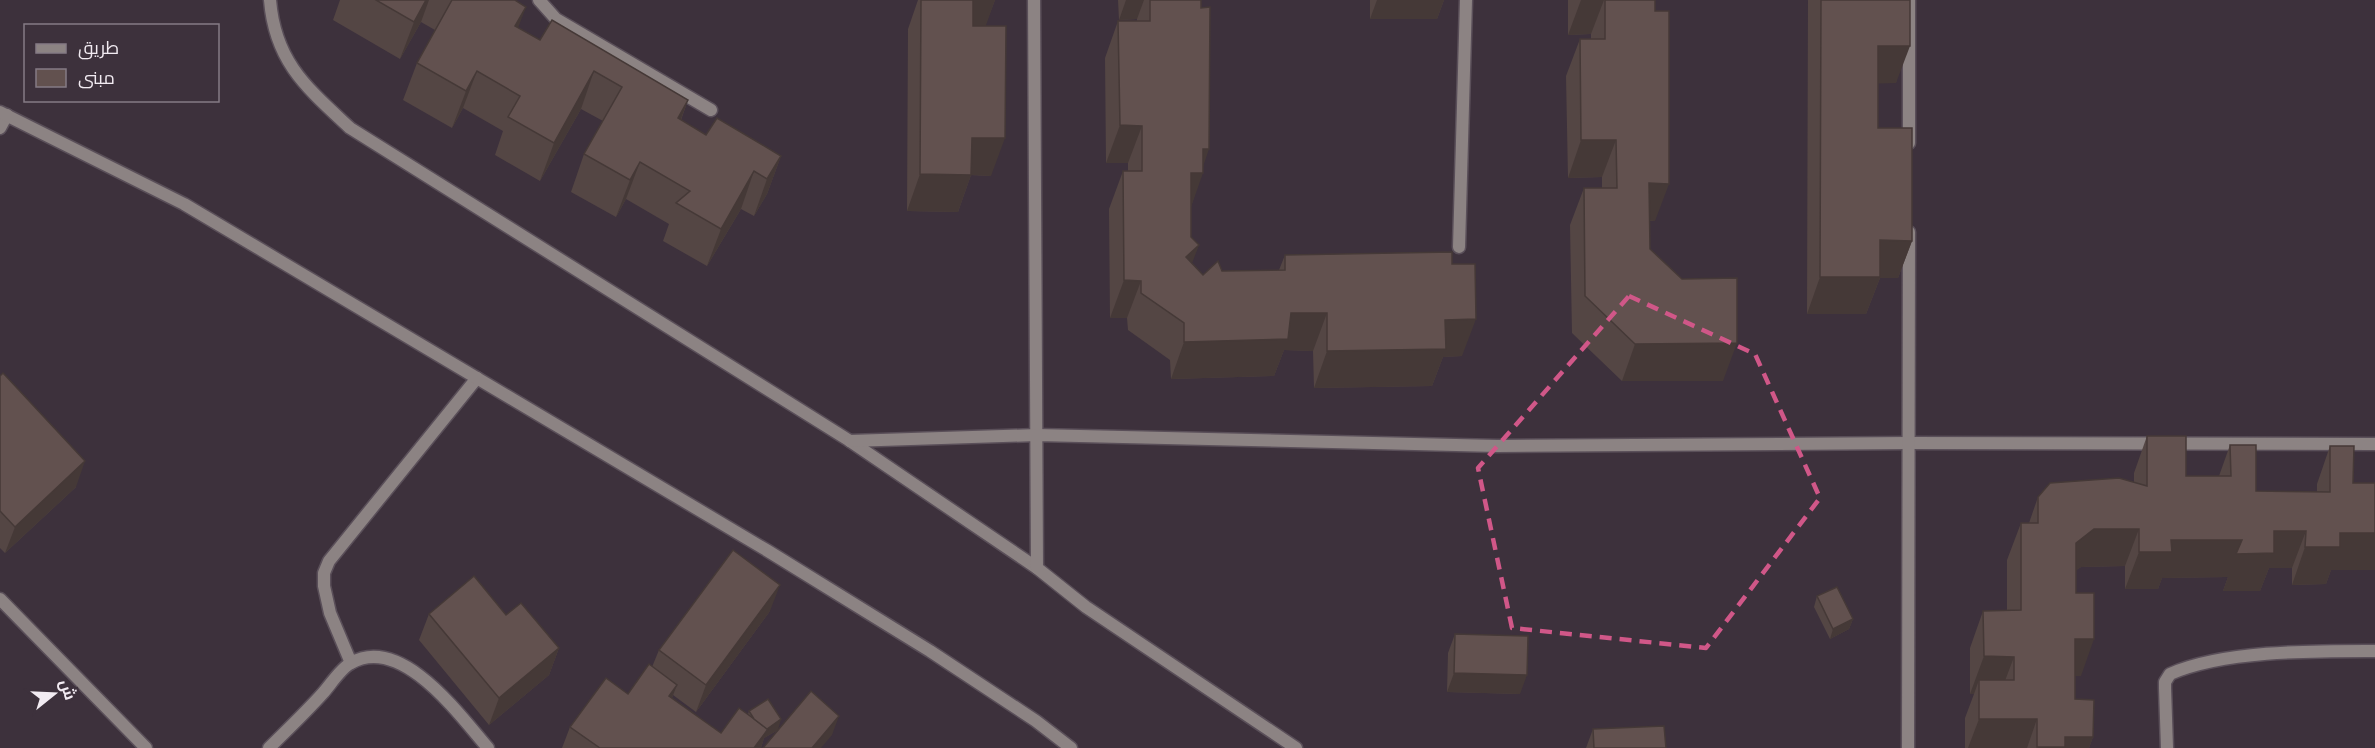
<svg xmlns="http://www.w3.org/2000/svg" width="2375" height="748" viewBox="0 0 2375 748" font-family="'Exo 2',Cairo,sans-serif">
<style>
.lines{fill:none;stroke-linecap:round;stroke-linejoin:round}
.minor-casing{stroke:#5a4f59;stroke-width:15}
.tertiary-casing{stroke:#5a4f59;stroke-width:15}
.minor{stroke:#8c8383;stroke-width:12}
.tertiary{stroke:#8c8383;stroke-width:12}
.wall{fill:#544644}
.shaded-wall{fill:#453937}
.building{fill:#62514f;stroke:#453937;stroke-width:1.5}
.marked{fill:none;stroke:#d05788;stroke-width:4.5;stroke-dasharray:12 8;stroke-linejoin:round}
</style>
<rect width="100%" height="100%" fill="#3d313c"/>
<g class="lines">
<defs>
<g id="minor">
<path d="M270 0C275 62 307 88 350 128L850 441 1037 568"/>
<path d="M539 0 556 19 711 110"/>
<path d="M1034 0 1037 568 1086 607 1296 748"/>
<path d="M1909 0V143"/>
<path d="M0 128 7 115"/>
<path d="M1459 247 1466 0"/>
<path d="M850 441 1037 435 1497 446 1909 443 2375 444"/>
<path d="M0 599 146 748"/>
<path d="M351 663 330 613 324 586V573L329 561 477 378"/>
<path d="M269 748C287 730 306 712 323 693 331 684 341 668 351 663 402 634 460 716 488 748"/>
<path d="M1908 748 1909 232"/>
<path d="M2167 748 2165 688V682L2170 674C2225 650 2315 651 2375 651"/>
</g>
<path id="tertiary" d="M0 112 184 204 768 551 930 651 1036 721 1071 748"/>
</defs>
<!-- minor casing -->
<use href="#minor" class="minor-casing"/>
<!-- tertiary casing -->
<use href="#tertiary" class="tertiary-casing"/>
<!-- minor -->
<use href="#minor" class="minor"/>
<!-- tertiary -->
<use href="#tertiary" class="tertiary"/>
</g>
<!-- wall -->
<g class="wall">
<path d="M340 0H515L518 28 540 40 688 100 681 120 706 135 781 156 767 194 754 216 741 209 707 266 663 241 669 224 626 199 616 217 571 192 584 154 603 121 581 109 540 181 495 155 503 131 463 108 452 128 403 100 417 63 435 30 421 22 400 59 333 20Z"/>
<path d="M918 0H995L985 26 991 176 971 175 958 212 907 211 908 29Z"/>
<path d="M1118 0H1201L1203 167 1191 207V237L1192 263 1203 275 1222 271 1279 270 1285 255 1452 264 1462 356 1443 357 1432 386 1314 388 1313 351 1284 350 1274 376 1171 379 1170 360 1128 330 1127 318H1110L1109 209 1123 171H1128V163H1106L1105 58 1118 21H1137V19L1119 20Z"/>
<path d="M1370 0H1444L1437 19H1370Z"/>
<path d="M1568 0H1655V221H1650V249L1723 381H1622L1572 333 1570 225 1584 188H1602V177L1568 178 1566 76 1580 39H1591V34L1568 35Z"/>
<path d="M1808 0H1910L1896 83H1878V128L1912 241 1898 278H1880L1866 314H1807Z"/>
<path d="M0 376 76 487 5 553 0 548Z"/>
<path d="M2147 436 2186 476H2219L2230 445 2256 491 2317 492V484L2330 446 2353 483H2375V570H2331L2326 584 2292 585V568H2269L2260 591H2223L2228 577 2162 578 2158 589H2125V566L2081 567 2076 570V593L2081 676H2075V699L2093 737 2089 748H1965V718L1974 694H1970V648L1983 611 2007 610V560L2021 523H2029L2038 497 2134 482V473Z"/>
<path d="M1817 596 1853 619 1849 629 1830 639 1814 607Z"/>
<path d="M770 611 696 712 673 695 672 698 721 733 748 714 749 711 778 730 764 738 761 748H562L570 727 628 694 652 667 659 650Z"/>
<path d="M429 614 506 615 559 648 549 675 489 725 419 640Z"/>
<path d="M1455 634 1520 694 1447 692 1448 653Z"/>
<path d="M1593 729 1666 748H1586Z"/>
</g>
<!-- shaded-wall -->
<g class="shaded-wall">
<path d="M426 0H429L421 22 400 59 414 22Z"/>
<path d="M970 0H995L985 28 960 27Z"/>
<path d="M1126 0H1144L1137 19 1119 20Z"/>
<path d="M1377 0H1444L1437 19H1370Z"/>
<path d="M1581 0H1604L1591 34 1568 35Z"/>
<path d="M526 7 512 44 515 26Z"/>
<path d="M1878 46H1910L1896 83 1864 84Z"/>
<path d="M477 71 463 108 452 128 466 91Z"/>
<path d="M594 71 581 109 540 181 554 143Z"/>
<path d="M688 100 674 138 678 118Z"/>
<path d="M1120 125 1142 126 1128 163H1106Z"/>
<path d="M972 138H1005L991 176 971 175 958 212 907 211 920 174Z"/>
<path d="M1581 140H1616L1602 177 1568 178Z"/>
<path d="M1203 149H1209L1201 173H1203L1190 210 1191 173Z"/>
<path d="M781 156 767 194 754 216 767 179Z"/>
<path d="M640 162 626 199 616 217 630 180Z"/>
<path d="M754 171 741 209 707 266 721 229Z"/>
<path d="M1649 183 1669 184 1655 221 1636 220Z"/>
<path d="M1880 240 1912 241 1898 278H1880L1866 314H1807L1820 277Z"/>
<path d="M1199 245 1185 282 1186 257Z"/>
<path d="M1124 280 1141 281 1127 318H1110Z"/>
<path d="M1291 313H1327L1313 351 1284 350 1274 376 1171 379 1184 342Z"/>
<path d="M1476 319 1462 356 1443 357 1432 386 1314 388 1327 351 1445 320Z"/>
<path d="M1737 343 1723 381H1622L1635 344Z"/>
<path d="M85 461 76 487 5 553 15 527Z"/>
<path d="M2094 529H2139L2125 566 2081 567 2063 580 2076 543Z"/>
<path d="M2274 531H2306L2292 568H2269L2260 591H2223L2228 577 2162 578 2158 589H2125L2139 552 2171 540H2242Z"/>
<path d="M2340 533H2375V570H2331L2326 584 2292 585 2305 547Z"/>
<path d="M780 585 770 611 696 712 706 685Z"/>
<path d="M1853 619 1849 629 1830 639 1833 629Z"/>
<path d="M2075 639H2094L2081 676H2062Z"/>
<path d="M559 648 549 675 489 725 499 698Z"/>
<path d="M1984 656 2014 657 2000 694 1979 680 1974 694H1970Z"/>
<path d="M1454 673 1527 675 1520 694 1447 692Z"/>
<path d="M677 685 667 711 669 696Z"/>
<path d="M839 716 832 735 821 748H812Z"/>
<path d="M781 719 778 730 764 738 761 748H754L762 732Z"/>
<path d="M1979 719H2037L2027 748H1968Z"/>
<path d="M2065 737H2093L2089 748H2037Z"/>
</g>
<!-- building -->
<g class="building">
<path d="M376 0H426L414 22Z"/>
<path d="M452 0H515L526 7 515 26 540 40 552 20 688 100 678 118 706 135 717 118 781 156 767 179 754 171 721 229 676 203 690 191 640 162 630 180 584 154 622 87 594 71 554 143 508 117 520 96 477 71 466 91 417 63Z"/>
<path d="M921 0H973V26H1006L1005 138H972L971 175 920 174Z"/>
<path d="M1150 0H1201V8L1210 7 1209 149H1203V173H1191V237L1199 245 1186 257 1203 275 1218 261 1222 271 1285 270V255L1452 252V264H1475L1476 319 1445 320 1446 349 1327 351V313H1291L1288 339 1184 342V323L1141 293V281L1124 280 1123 171H1142V126L1120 125 1118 21H1150Z"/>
<path d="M1605 0H1655V11H1669V184L1649 183 1650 249 1682 279 1737 278V343L1635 344 1585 296 1584 188H1617L1616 140H1581L1580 39H1605Z"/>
<path d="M1821 0H1910V46H1878V128H1912V241L1880 240V277H1820Z"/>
<path d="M3 373 85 461 15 527 0 511V376Z"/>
<path d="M2147 436H2186V476H2231L2230 445H2256V491L2330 492V446H2354L2353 483H2375V533H2340V547H2305L2306 531H2274V553L2236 554 2242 540H2171L2172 552H2139V529H2094L2076 543V593H2094V639H2075V699L2094 700 2093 737H2065V747H2037V719H1979V680H2014V657L1984 656 1983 611 2021 610V523H2038V497L2050 483 2119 478 2147 486Z"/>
<path d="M733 550 780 585 706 685 659 650Z"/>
<path d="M474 576 506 615 521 603 559 648 499 698 429 614Z"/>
<path d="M1837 587 1853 619 1833 629 1817 596Z"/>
<path d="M1455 634 1528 636 1527 675 1454 673Z"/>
<path d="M649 664 677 685 669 696 721 733 739 708 768 729 754 748H600L570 727 606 678 628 694Z"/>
<path d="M811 691 839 716 812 748H763Z"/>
<path d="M768 699 781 719 767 729 754 719 749 711Z"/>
<path d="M1664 726 1666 748H1594L1593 729Z"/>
</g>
<!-- marked area -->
<path class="marked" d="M1629 296 1755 354 1820 498 1706 648 1512 628 1478 468Z"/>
<!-- legend -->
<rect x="24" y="24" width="195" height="78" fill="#3d313c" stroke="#857b85" stroke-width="1.5"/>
<rect x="36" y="44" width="30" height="9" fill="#8c8383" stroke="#857b85" stroke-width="1.5"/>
<text x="78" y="54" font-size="18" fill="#f2ebf2">طريق</text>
<rect x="36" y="69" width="30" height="18" fill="#62514f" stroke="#857b85" stroke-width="1.5"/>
<text x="78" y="84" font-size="18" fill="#f2ebf2">مبنى</text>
<!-- north arrow -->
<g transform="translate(54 694) rotate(72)" stroke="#3d313c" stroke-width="4.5" paint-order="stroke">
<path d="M0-4.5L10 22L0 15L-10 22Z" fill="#f2ebf2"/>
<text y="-9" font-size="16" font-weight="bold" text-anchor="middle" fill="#f2ebf2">ش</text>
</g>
</svg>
